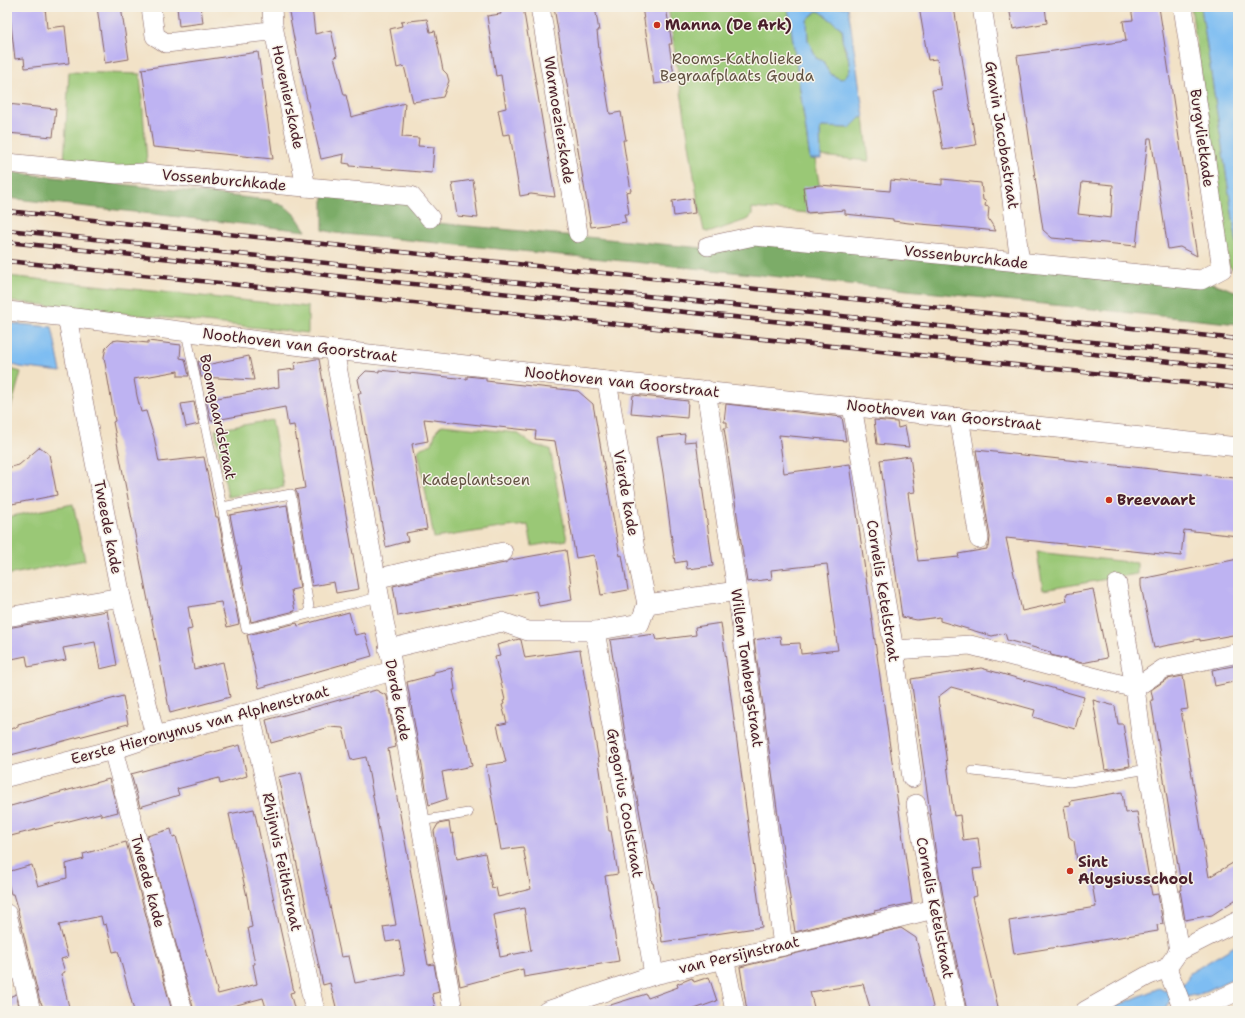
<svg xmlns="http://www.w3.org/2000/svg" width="1245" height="1018" viewBox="0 0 1245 1018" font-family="'Shantell Sans',sans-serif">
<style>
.green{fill:#9ac876;stroke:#727450}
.forest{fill:#7bac67;stroke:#626649}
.water{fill:#7ebdf2;stroke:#646e8e;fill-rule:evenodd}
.building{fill:#beb3f2;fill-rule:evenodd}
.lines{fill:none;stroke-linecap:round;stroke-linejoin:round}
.lane-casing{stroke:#856362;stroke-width:10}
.street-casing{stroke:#856362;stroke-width:20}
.lane{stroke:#fff;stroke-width:9}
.street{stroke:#fff;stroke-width:19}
.rail-casing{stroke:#4a1f2b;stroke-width:4.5}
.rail{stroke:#f7f3e8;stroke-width:3;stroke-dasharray:9;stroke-linecap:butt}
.poi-dot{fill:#c8321e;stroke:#f7f3e8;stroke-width:1.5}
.labels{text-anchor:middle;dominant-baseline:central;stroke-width:3;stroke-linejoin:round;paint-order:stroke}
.poi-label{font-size:15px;font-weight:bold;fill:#4a1f2b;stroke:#f7f3e8;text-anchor:start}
.park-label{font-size:15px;fill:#625242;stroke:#f7f3e8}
.street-label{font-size:15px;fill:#4a1f2b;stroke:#f7f3e8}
</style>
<rect width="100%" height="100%" fill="#f7f3e8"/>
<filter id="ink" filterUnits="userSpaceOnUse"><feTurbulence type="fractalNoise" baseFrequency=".025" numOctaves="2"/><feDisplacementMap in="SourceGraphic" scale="8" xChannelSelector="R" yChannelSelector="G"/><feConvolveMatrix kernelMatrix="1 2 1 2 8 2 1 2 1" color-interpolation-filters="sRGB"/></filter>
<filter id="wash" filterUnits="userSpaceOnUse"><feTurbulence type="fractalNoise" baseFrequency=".012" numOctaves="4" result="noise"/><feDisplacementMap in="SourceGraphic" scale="16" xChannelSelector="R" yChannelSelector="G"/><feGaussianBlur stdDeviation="0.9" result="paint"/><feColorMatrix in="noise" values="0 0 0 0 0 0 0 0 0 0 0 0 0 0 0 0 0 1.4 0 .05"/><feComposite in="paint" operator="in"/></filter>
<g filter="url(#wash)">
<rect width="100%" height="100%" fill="#f2e2c7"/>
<!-- green -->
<g class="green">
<path d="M668 7H788L810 159H815L824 212 808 213 752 208V214L749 219 711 232H707L704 231 698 202Z"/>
<path d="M1191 7H1201L1238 252V271L1232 269 1229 266Z"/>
<path d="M817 11 821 12 842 29 844 48 848 56 850 70 845 77 841 79C829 75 828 72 823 61L816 58 813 50 808 41 807 20Z"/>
<path d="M69 72 140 74 148 174 64 164Z"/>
<path d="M864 117 869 161 821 156 820 129 822 127 850 128 860 118Z"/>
<path d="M7 276 308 307V333L7 301Z"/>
<path d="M7 368 21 372 9 415 7 414Z"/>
<path d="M272 420 284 487 228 497 215 430Z"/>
<path d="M442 425 517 433 534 445 550 449 567 540 532 546 528 525 507 527 434 538 418 451 421 448 432 444 436 431Z"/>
<path d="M73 504 85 560 7 575V517Z"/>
<path d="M1037 552 1137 563V574L1043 590Z"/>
</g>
<!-- forest -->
<g class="forest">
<path d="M7 172 269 200 286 207 296 216 306 231 7 198Z"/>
<path d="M323 193 410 202 426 222 725 250 751 241 1212 283 1238 292V324L654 264 335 233 323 230Z"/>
</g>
<!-- water -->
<g class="water">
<path d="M788 7H848L864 117 860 118 850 128 822 127 820 129 821 159H810ZM817 11 821 12 842 29 843 35 842 40 848 56 850 70 845 77 841 79C829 75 828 72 823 61L816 58 813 50 808 41 807 20 813 14Z"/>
<path d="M1201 7H1238V252Z"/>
<path d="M7 323 52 327 61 372 20 367 7 363Z"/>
<path d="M1238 944V976L1196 996 1190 995 1169 1003 1166 1011H1104L1159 988 1165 991 1186 982 1190 973Z"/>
</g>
<g id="blocks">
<!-- building -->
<g class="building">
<path d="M9 7H45L47 28 65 26 69 63 25 68 24 58 15 59Z"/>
<path d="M97 7H121L129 59 105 63Z"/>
<path d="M177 7H201L203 23 179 26Z"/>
<path d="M288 7H312L315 34 331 30 337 56 334 57 344 95H346L351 117 405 103 402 137 419 138 418 146 434 147 432 173 350 166V164L343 163 344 154 321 159 299 65Z"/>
<path d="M499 7H523L555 197 531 194 520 196 510 134 503 135 498 110 506 108 501 75 496 76 487 16 501 14Z"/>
<path d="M554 7H595L599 31H597L599 49 610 114 621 112 626 140H623L631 191 626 192 629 214H624L626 222 591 227Z"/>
<path d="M642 7H666L672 44H669L675 81 654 84Z"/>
<path d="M919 7H954L976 145 943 150 932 90 941 89 937 59 928 60Z"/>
<path d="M1009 7H1045L1047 23 1013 29Z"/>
<path d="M1131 7H1159L1197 256 1180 247 1168 249 1151 138H1148L1136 246 1052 238 1043 230 1017 56 1126 41 1123 21 1133 20ZM1082 182 1113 185 1111 218 1078 214Z"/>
<path d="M427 19 430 32 435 31 443 70 447 74 449 81 443 97 413 102 404 66 397 68 390 29 402 26 401 22Z"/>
<path d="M258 52 273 159 153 147 142 69Z"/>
<path d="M7 104 56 109 53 137 7 133Z"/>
<path d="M942 179 981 183 983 200 986 201 985 206 989 207 988 218 996 231 967 228 909 223 893 221V219L845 214V210L807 213 803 187 820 185 890 191 891 180 942 185Z"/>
<path d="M473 180 478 218 457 216 452 183Z"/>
<path d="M693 198 695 213 674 216 672 201Z"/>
<path d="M118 340 148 343V341L181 345 180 358 185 359 189 376H178V371L134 379 137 396 141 412 146 411 154 437 159 462 204 457 216 517H218L239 624 227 627 221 602 188 607 192 629 187 630 194 669 223 662 230 697 170 713 113 422 115 421 104 357 106 347 112 341Z"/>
<path d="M249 356 254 380 201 377 198 361 211 364Z"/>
<path d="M316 359H319L359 589 336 593 334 582 312 586 297 493 295 490 305 488 294 425 288 426 285 407 211 421 206 400 279 387 278 371 295 369 294 363Z"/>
<path d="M379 370 467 379V376L486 378V381L578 391 593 404 620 556 622 555 628 590 601 595 594 555 576 558 555 441 535 439 536 431 424 419 428 441 412 444 427 529 406 533 408 541 386 547 358 393H361L358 379 366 371 379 372Z"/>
<path d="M633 395 688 401 687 418 631 413Z"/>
<path d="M194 402 199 424 186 427 181 404Z"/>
<path d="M726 404 842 417 846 441 779 435 784 473 850 464 912 903 874 911 875 912 795 932 778 816 754 640 780 636 781 644 800 643 801 654 838 650 832 611 833 610 827 564 771 570 772 579 747 582 724 428H727V422H724Z"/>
<path d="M874 420 897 422 898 428 905 426 909 447 877 444Z"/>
<path d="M685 434 684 442 696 441 713 566 687 569 686 561 675 563 663 473 657 437Z"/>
<path d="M40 447 49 454 57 495 7 505V468L19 465Z"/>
<path d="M976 450 1235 478 1238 493V536L1184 530 1181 556 1006 538 1022 611 1067 601 1066 594 1093 589 1107 658 1082 663 1051 655 1050 652 1007 640 1005 633 992 636 940 621V617L917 620 902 617 880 460 910 456 915 492 908 493 918 561 959 557 958 554 987 549V546L989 547 990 537Z"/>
<path d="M287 505 300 588 291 590 295 611 251 622 230 515Z"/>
<path d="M566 550 571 585H570L572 600 539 606 536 591 398 616 393 586 440 575 505 563 510 560Z"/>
<path d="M1238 559V634L1200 641V639L1154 648 1141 586V579Z"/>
<path d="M107 611 117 665 100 669 95 642 63 648 66 660 28 667 26 656 7 660V628Z"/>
<path d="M349 612 355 635 365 633 372 656 259 688 247 635 297 623 298 626Z"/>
<path d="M721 623 762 927 662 942 656 894 653 883H652L636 792H635L631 771 610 640 655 634 657 640 696 635 695 627Z"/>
<path d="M519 639 521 640 525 658 580 650 598 756 609 831H611L618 874 605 876 619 961 524 977 523 969 460 986 434 831 438 824 449 822 451 834 453 833 457 859 485 853 492 888 496 887 498 897 531 889 523 847 501 850 486 765 506 762 497 725 507 723 502 705 504 704 503 701 505 700 495 657 500 656 497 645ZM524 908 531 951 500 957 493 915Z"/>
<path d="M1238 665V681L1215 686 1212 670Z"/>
<path d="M452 668 455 690H453L466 744H468L472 766 442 772 447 799 429 805 407 682 434 675V672Z"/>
<path d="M981 668 1084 697 1075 729 1033 717 1035 710 951 687 938 697 954 816 960 815 963 840 978 838 982 868 973 869 977 896 972 897 999 1011H967L945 907 937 862 911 679Z"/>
<path d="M1183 676 1188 709 1181 710 1209 877 1238 860V898L1212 915 1185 920 1180 890H1182L1151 700H1153L1151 690 1167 679Z"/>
<path d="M376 690 387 696 396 747 388 749 428 965 434 964 439 992 432 994 436 1011H337L330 983 323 985 278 777 301 772 341 957 349 956 355 983 405 974 399 940 386 942 383 927 396 925 366 757 351 760 343 728 329 727 271 743 266 720Z"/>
<path d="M123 696 128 724 7 756V730L18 727V724Z"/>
<path d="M1093 700 1115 706 1118 724H1123L1130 766 1105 770Z"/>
<path d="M240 745 247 776 220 784 219 778 177 789 179 795 143 806 140 807 131 774Z"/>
<path d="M109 779 118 812 102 816 100 813 7 837V807Z"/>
<path d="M1122 792 1125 813 1137 812 1152 895 1158 894 1163 924 1157 925 1158 931 1014 954 1009 921 1096 907 1088 860 1077 861 1074 841 1069 837 1064 806 1071 805 1070 801Z"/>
<path d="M254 809 294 992 290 993 295 1011H267L263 998 222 1009 223 1011H194L147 836 171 829 173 837 176 836 218 994 257 984 253 964H255L248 928 252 927 247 897 229 814Z"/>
<path d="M126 842 172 1011H134L118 951 113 952 106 924 103 925 101 916 59 925 68 957 61 959 65 972 61 974 70 1011H44L41 1002H40L18 911 13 894H11L7 878V872L32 865 38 886 67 878 66 864 84 859 83 854Z"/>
<path d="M901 928 916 938 934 1011H871L863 984 810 992 815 1011H747L740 967Z"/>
<path d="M709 977 717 1001 689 1011H605L604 1007 646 994 648 998 678 987 677 984 692 978 694 982Z"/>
<path d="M16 994 19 1006 7 1009V998Z"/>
</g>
</g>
</g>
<g filter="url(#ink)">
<use href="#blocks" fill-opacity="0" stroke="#856362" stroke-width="1"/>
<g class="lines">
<defs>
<g id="lane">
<path d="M186 332 222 507"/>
<path d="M310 613 291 494 222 507 246 629 379 597"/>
<path d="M973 771 1070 782 1148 769"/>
<path d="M420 821 468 813"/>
</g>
<g id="street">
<path d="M151 7 155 36 166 43 270 31 273 26"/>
<path d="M272 7 273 26 306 187"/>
<path d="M540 7 578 233"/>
<path d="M982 7 1009 176 1020 263"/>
<path d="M7 163 117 174 142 173 411 196 430 218"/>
<path d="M708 246 754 236 1201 280 1222 269 1183 7"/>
<path d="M7 311 67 317 334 350 607 381 1238 447"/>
<path d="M67 317 121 597 155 736"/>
<path d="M334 350 408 751 453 1011"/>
<path d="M607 381 635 549 647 604"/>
<path d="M706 390 737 591 783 946"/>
<path d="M852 406 894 650 912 778"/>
<path d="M959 417 979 539"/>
<path d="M375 579 438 564 503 552"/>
<path d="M1117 584 1135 688 1142 741 1148 769 1179 951"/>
<path d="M7 617 121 597"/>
<path d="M595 631 627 811 654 975"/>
<path d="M388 649 502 622 528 631H595L640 623 647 604 737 591"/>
<path d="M894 650 970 645 1135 688 1163 669 1238 653"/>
<path d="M250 712 315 1011"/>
<path d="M113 750 183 1011"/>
<path d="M7 777 113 750 155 736 250 712 392 671"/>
<path d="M916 804 934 909 956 1011"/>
<path d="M7 914 31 1011"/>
<path d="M724 958 735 1011"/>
<path d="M1167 968 1184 1011"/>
<path d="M547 1011 654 975 783 946 934 909"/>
<path d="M1085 1011 1147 976 1167 968 1179 951 1238 921"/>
<path d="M1194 1011 1238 991"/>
</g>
</defs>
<!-- lane casing -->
<use href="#lane" class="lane-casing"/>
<!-- street casing -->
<use href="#street" class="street-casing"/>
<!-- lane -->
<use href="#lane" class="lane"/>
<!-- street -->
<use href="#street" class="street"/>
<defs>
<g id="rail">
<path d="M7 211 1238 339"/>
<path d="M7 230 1238 357"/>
<path d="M7 242 1238 369"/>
<path d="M7 261 1238 388"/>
</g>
</defs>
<!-- rail casing -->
<use href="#rail" class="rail-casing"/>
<!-- rail -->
<use href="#rail" class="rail"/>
</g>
</g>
<!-- markers -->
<g class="poi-dot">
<circle cx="657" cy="25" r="4"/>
<circle cx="1109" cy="500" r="4"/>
<circle cx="1070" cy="871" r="4"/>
</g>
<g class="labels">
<!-- poi labels -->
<g class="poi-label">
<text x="665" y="25">Manna (De Ark)</text>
<text x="1117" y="500">Breevaart</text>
<text x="1078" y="862">Sint<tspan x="1078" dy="17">Aloysiusschool</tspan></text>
</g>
<!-- park labels -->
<g class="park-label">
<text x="737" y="59">Rooms-Katholieke<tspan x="737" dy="17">Begraafplaats Gouda</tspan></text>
<text x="476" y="480">Kadeplantsoen</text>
</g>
<!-- street labels -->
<g class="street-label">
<text transform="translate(288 97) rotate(78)">Hovenierskade</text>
<text transform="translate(559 120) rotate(81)">Warmoezierskade</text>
<text transform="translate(1002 135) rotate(81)">Gravin Jacobastraat</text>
<text transform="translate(1202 138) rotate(82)">Burgvlietkade</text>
<text transform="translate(224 180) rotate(5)">Vossenburchkade</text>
<text transform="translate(966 257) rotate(6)">Vossenburchkade</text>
<text transform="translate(300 345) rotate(7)">Noothoven van Goorstraat</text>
<text transform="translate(622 382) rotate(6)">Noothoven van Goorstraat</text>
<text transform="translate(944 415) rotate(6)">Noothoven van Goorstraat</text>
<text transform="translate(218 417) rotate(78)">Boomgaardstraat</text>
<text transform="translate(626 493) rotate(80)">Vierde kade</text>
<text transform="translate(108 527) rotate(79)">Tweede kade</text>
<text transform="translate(883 591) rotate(81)">Cornelis Ketelstraat</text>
<text transform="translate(747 668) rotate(82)">Willem Tombergstraat</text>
<text transform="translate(398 700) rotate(79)">Derde kade</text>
<text transform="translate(200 725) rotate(-15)">Eerste Hieronymus van Alphenstraat</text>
<text transform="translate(625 803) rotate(80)">Gregorius Coolstraat</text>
<text transform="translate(282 862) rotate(78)">Rhijnvis Feithstraat</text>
<text transform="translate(148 881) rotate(75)">Tweede kade</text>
<text transform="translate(935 908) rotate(79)">Cornelis Ketelstraat</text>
<text transform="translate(739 955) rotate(-13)">van Persijnstraat</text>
</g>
</g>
<!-- margin -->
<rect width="1245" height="1018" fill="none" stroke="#f7f3e8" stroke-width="24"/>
</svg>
